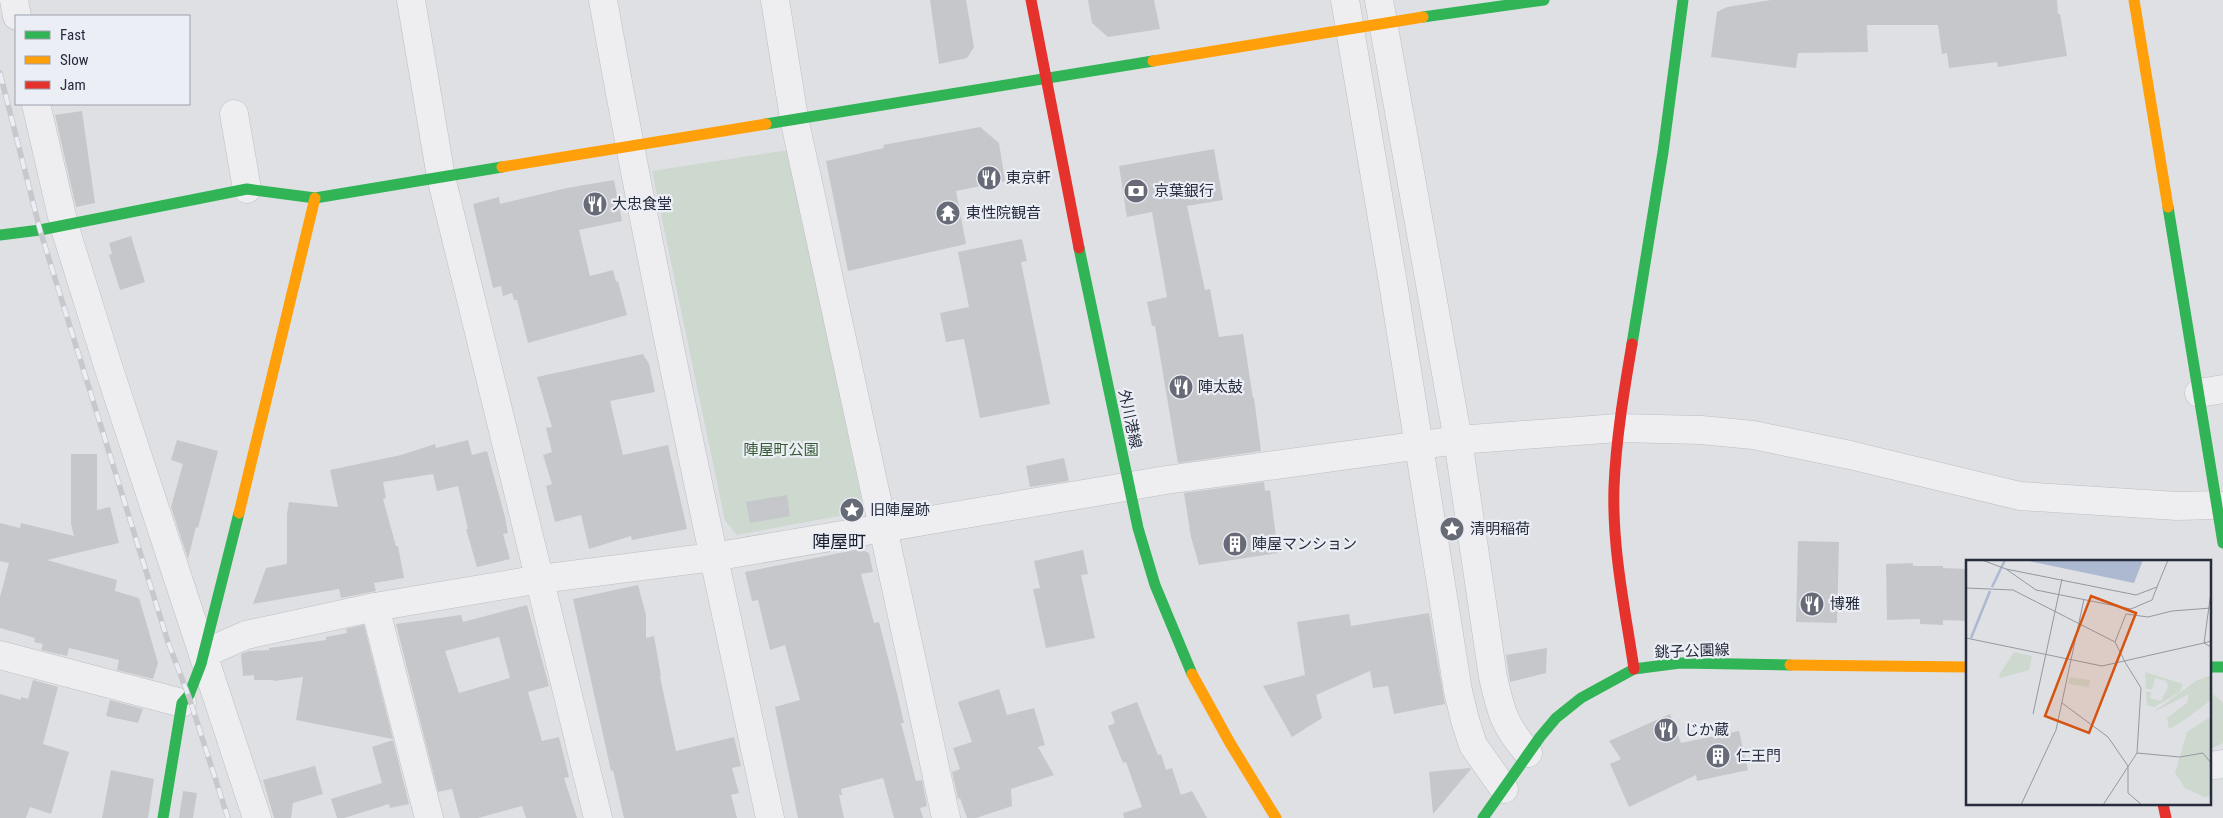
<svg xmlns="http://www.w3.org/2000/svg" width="2223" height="818" viewBox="0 0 2223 818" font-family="'Roboto Condensed','Noto Sans JP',sans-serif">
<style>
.green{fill:#cdd8cf}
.building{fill:#c5c7cb;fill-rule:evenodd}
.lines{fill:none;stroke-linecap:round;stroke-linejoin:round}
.street-casing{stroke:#bdbec2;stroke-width:29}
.street{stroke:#eeeef1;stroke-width:28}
.fast{stroke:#30b455;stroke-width:11}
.slow{stroke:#ff9f0a;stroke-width:11}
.jam{stroke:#e5322d;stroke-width:11}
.rail-casing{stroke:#c7c8cc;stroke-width:5.5}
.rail{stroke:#ebeef4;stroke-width:4;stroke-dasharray:11;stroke-linecap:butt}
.labels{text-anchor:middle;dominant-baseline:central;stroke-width:4.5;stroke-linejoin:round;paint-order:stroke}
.poi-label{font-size:15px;fill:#262b3d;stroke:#ebeef4;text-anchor:start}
.street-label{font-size:15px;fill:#262b3d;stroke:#ebeef4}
.park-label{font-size:15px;fill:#355933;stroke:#ebeef4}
.quarter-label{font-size:18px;fill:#181d2e;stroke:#ebeef4}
.inset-river{fill:none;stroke:#acb9d0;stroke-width:2.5}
.inset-road{fill:none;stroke:#9598a1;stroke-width:1}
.view{fill:#d55411;fill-opacity:0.15;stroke:#d55411;stroke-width:2.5}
.inset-edge{fill:none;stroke:#262b3d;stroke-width:2.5}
</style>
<rect width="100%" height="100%" fill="#dfe0e4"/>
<!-- green -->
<g class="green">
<path d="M788 150 862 501 855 513 737 535 725 521 652 171Z"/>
<path d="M2209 694 2216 696 2223 703V743L2209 750Z"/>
</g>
<!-- building -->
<g class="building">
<path d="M930 0H966L974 47 967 58 939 64Z"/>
<path d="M1088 0H1154L1160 29 1108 37 1092 23Z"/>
<path d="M1771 0H2057L2058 14H2060L2067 56 1998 67 1997 62 1949 68 1947 53 1942 54 1938 25H1867L1868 52 1798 53 1796 68 1711 57 1717 12 1727 7Z"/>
<path d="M82 111 95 203 76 207 55 115Z"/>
<path d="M980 127 999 143 1005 181 956 191 966 244 848 271 826 161 884 148 883 145Z"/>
<path d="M1214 149 1223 200 1187 206 1205 290 1210 289 1219 337 1243 334 1253 398H1254L1261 451 1178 463 1155 326H1152L1147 302 1167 297 1152 212 1127 217 1119 166Z"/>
<path d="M614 180 622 221 579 230 590 276 613 270 616 282 618 281 627 315 528 343 517 300H514L512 293 503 296 501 286 493 288 473 204 499 197 500 204 567 188Z"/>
<path d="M131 236 145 282 120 290 109 255 112 254 109 243Z"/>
<path d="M1022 239 1027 261 1021 262 1050 404 980 418 964 339 946 342 940 313 969 307 958 252Z"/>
<path d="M643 354 649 364 655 392 610 401 623 455 668 445 687 529 632 540 631 536 589 549 581 515 555 522 546 486 552 484 543 455 552 452 546 428 552 427 537 377Z"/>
<path d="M177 440 218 451 198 528 196 527 188 559 171 507 183 464 171 460Z"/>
<path d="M468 440 472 455 487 451 505 517 508 533 503 534 510 559 477 567 466 529H468L458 486 437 491 433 474 383 482 386 498 383 499 396 546H398L404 578 374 583 376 591 341 598 339 589 253 604 266 568 287 564V514L289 502 338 507 330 470 401 455 435 444 436 448Z"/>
<path d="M71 454H97V510L110 507 119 543 47 560 117 580 115 591 139 598 158 663 153 679 117 670 119 660 69 648 67 656 41 650 43 644 34 642 35 638 0 628V597L9 563 0 561V523L20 528 21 523 74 536 71 524Z"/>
<path d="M1064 458 1069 481 1030 487 1026 466Z"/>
<path d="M1264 482 1265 491 1270 490 1278 553 1199 565 1191 537 1184 493Z"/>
<path d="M787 495 790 516 750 523 746 502Z"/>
<path d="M1798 541 1839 542 1837 623 1796 622Z"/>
<path d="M860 549 869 553 873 572 861 574 874 623 879 622 898 697 904 723H901L916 781 922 780 927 806 920 808 923 818H894L883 778 841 789 842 795H839L844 818H798L775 707 800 700 785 645 770 650 758 600 752 601 745 572Z"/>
<path d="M1083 550 1088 574 1081 575 1095 638 1046 648 1033 589 1040 588 1034 561Z"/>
<path d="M1913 563V566H1943V568L1967 569V621L1943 620V625L1920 624V619L1887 620 1886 564Z"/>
<path d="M638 585 646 615V638L654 636 661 676 660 677 676 751 734 737 741 766 732 768 739 793 731 795 737 818H624L613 770 611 771 573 599Z"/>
<path d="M527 605 549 686 528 692 542 741 559 737 569 777 564 778 577 818H526L522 806 478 818H460L452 789 438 792 396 624 461 615 463 622ZM499 637 510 678 459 693 445 651Z"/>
<path d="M1429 613 1445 704 1394 714 1388 686 1373 688 1370 671 1316 695 1322 718 1292 737 1263 686 1305 675 1297 622 1349 614 1351 626Z"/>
<path d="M364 625 393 739 296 720 303 677 274 681V680H254V675L243 676 241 654 249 651 269 650V648L326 640V637L347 633 346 629Z"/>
<path d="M1547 648 1546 673 1510 682 1506 655Z"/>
<path d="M33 680 58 687 43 744 69 752 51 814 30 807 26 818H0V694L21 700V697L28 699Z"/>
<path d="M999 689 1007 715 1034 708 1045 745 1038 747 1054 775 1011 789 1012 806 976 818H967L960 798 958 799 952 772 960 769 953 748 972 742 958 702Z"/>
<path d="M110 700 143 709 138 723 106 716Z"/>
<path d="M1137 702 1158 755 1161 754 1166 770 1172 768 1181 795 1192 791 1207 818H1124L1123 813 1142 807 1126 762 1123 763 1108 726 1115 723 1111 712Z"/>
<path d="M1670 714 1681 743 1739 731 1748 770 1697 781 1696 775 1629 807 1610 764 1621 759 1609 741Z"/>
<path d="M393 740 409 804 390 808 389 804 344 818H337L331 799 382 783 372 747Z"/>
<path d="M315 766 323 794 293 803 291 818H274L263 780Z"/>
<path d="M1470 768 1471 769 1433 814 1429 772Z"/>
<path d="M111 770 154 779 148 818H102Z"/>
<path d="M183 791 197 793 193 818H179Z"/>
</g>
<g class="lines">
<defs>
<g id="street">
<path d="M14 0 17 16"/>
<path d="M411 0 441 177 598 818"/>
<path d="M603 0C652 274 711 546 770 818"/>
<path d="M775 0 794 118 946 818"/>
<path d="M1345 0 1394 289 1458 691 1465 720 1473 745 1504 789"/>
<path d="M1379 0 1458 440 1493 677C1501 712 1504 725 1528 753"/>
<path d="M36 104 64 225 108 366 257 818"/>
<path d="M234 114 247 189"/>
<path d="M2199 393 2223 389"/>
<path d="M375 607 429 818"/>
<path d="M203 654 246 635 375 607 540 579 713 557 1166 480 1458 440 1618 428 1701 430 1753 435 1850 455 2020 496 2177 506 2218 505"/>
<path d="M0 655 182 703"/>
<path d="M2209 766 2223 764"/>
</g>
</defs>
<!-- street casing -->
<use href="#street" class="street-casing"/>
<!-- street -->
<use href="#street" class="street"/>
<!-- fast -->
<g class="fast">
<path d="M1423 17 1544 0"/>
<path d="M766 124 1153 61"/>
<path d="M2168 207 2223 543"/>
<path d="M0 235 40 230 247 189 315 198 502 167"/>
<path d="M1079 248 1138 528 1155 585 1192 674"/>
<path d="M1632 344 1663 152 1683 0"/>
<path d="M2209 667H2223"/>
<path d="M163 818 182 703 189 695 201 664 239 513"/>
<path d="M1483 818 1540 737 1556 718 1581 698 1634 669 1680 663 1790 665"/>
</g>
<!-- slow -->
<g class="slow">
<path d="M2134 0 2168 207"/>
<path d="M1153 61 1423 17"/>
<path d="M502 167 766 124"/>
<path d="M239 513 315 198"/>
<path d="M1790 665 1967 667"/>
<path d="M1192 674 1230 743 1276 818"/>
</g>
<!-- jam -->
<g class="jam">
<path d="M1031 0 1079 248"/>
<path d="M1632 344C1624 391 1616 439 1614 487 1612 548 1625 609 1634 669"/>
<path d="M2163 804 2166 818"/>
</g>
<defs>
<path id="rail" d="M0 73 40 230 168 642 189 697 228 818"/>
</defs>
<!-- rail casing -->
<use href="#rail" class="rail-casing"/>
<!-- rail -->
<use href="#rail" class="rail"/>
</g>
<!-- icons -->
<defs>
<symbol id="restaurant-disc" viewBox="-11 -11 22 22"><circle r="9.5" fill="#676a77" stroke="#ebeef4"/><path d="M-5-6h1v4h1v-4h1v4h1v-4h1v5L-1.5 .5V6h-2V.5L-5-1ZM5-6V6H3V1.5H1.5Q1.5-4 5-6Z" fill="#fff"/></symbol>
<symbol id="bank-disc" viewBox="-11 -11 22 22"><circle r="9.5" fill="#676a77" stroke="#ebeef4"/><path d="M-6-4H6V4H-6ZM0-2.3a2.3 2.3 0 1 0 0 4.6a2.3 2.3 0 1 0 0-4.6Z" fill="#fff"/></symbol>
<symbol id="temple-disc" viewBox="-11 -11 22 22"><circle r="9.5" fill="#676a77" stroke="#ebeef4"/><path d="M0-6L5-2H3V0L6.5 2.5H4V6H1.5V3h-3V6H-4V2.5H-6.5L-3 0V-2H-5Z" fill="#fff"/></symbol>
<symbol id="sight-disc" viewBox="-11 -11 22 22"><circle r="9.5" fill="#676a77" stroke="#ebeef4"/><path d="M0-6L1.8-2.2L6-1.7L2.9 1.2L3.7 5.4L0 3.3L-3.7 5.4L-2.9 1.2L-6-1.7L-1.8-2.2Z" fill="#fff"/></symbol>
<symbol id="building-disc" viewBox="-11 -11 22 22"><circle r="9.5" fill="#676a77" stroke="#ebeef4"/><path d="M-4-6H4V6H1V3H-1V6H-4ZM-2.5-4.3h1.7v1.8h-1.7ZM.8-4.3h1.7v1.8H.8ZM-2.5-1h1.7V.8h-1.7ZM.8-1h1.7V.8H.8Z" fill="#fff"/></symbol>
</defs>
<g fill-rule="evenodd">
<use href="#restaurant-disc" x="975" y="164" width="28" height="28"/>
<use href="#bank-disc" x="1122" y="177" width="28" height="28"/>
<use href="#restaurant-disc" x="581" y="190" width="28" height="28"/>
<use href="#temple-disc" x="934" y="199" width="28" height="28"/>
<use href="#restaurant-disc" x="1167" y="373" width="28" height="28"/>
<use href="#sight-disc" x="838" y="496" width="28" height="28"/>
<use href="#sight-disc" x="1438" y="515" width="28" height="28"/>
<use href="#building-disc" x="1221" y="530" width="28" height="28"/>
<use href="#restaurant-disc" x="1798" y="590" width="28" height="28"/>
<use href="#restaurant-disc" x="1652" y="716" width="28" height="28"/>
<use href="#building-disc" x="1704" y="742" width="28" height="28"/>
</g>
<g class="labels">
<!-- poi labels -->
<g class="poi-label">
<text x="1006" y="178">東京軒</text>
<text x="1154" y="191">京葉銀行</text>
<text x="612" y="204">大忠食堂</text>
<text x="966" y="213">東性院観音</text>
<text x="1198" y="387">陣太鼓</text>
<text x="870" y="510">旧陣屋跡</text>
<text x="1470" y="529">清明稲荷</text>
<text x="1252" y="544">陣屋マンション</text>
<text x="1830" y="604">博雅</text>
<text x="1684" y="730">じか蔵</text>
<text x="1736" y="756">仁王門</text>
</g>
<!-- street labels -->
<g class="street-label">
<text transform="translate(1130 419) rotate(78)">外川港線</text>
<text transform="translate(1692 651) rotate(-2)">銚子公園線</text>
</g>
<!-- park labels -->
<g class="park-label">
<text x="781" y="450">陣屋町公園</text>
</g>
<!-- quarter labels -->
<g class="quarter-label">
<text x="839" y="541">陣屋町</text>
</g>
</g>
<!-- overview -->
<g transform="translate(1966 560)">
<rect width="245" height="245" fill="#dfe0e4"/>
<path d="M48 92 66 96 63 110 34 118 33 115ZM179 112 217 124 214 132 188 147 181 145 180 132H185L184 138 195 141 202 127 200 121 189 118 186 129H180ZM245 115V140L217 161 203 169 201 158 221 143 223 134 186 153 230 121ZM104 117 124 120 123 127 102 124ZM242 158 245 160V236L238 237 219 228 209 213 221 172Z" fill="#cdd8cf"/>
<path d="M58 0H177L168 23Z" fill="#acb9d0"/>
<path class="inset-river" d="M26 27 39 0M5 78 24 31"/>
<path class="inset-road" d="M16 0 40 9 170 35 191 27 202 0M40 9 70 30 165 49 186 40 191 27M0 28 47 30 149 82M245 32 238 83 245 81M0 78 136 106 238 83 245 87M159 102 149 82 160 54 182 57 206 51 245 48M96 143 142 177 162 206V233L176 245M67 154 96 19M171 193 214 197 237 193 245 203M55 245 90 170 118 39M137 245 171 193 175 128 159 102"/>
<path class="view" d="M125 36 170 53 123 173 79 156Z"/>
<rect width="245" height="245" class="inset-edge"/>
</g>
<!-- legend -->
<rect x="15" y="15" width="175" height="90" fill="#ebeef4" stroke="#9ca0ab"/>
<rect x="25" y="31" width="25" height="8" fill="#30b455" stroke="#9ca0ab"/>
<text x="60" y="40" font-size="15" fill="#262b3d">Fast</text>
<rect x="25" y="56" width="25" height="8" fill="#ff9f0a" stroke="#9ca0ab"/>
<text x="60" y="65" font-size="15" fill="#262b3d">Slow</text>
<rect x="25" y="81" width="25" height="8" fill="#e5322d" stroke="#9ca0ab"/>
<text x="60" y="90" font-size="15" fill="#262b3d">Jam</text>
</svg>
